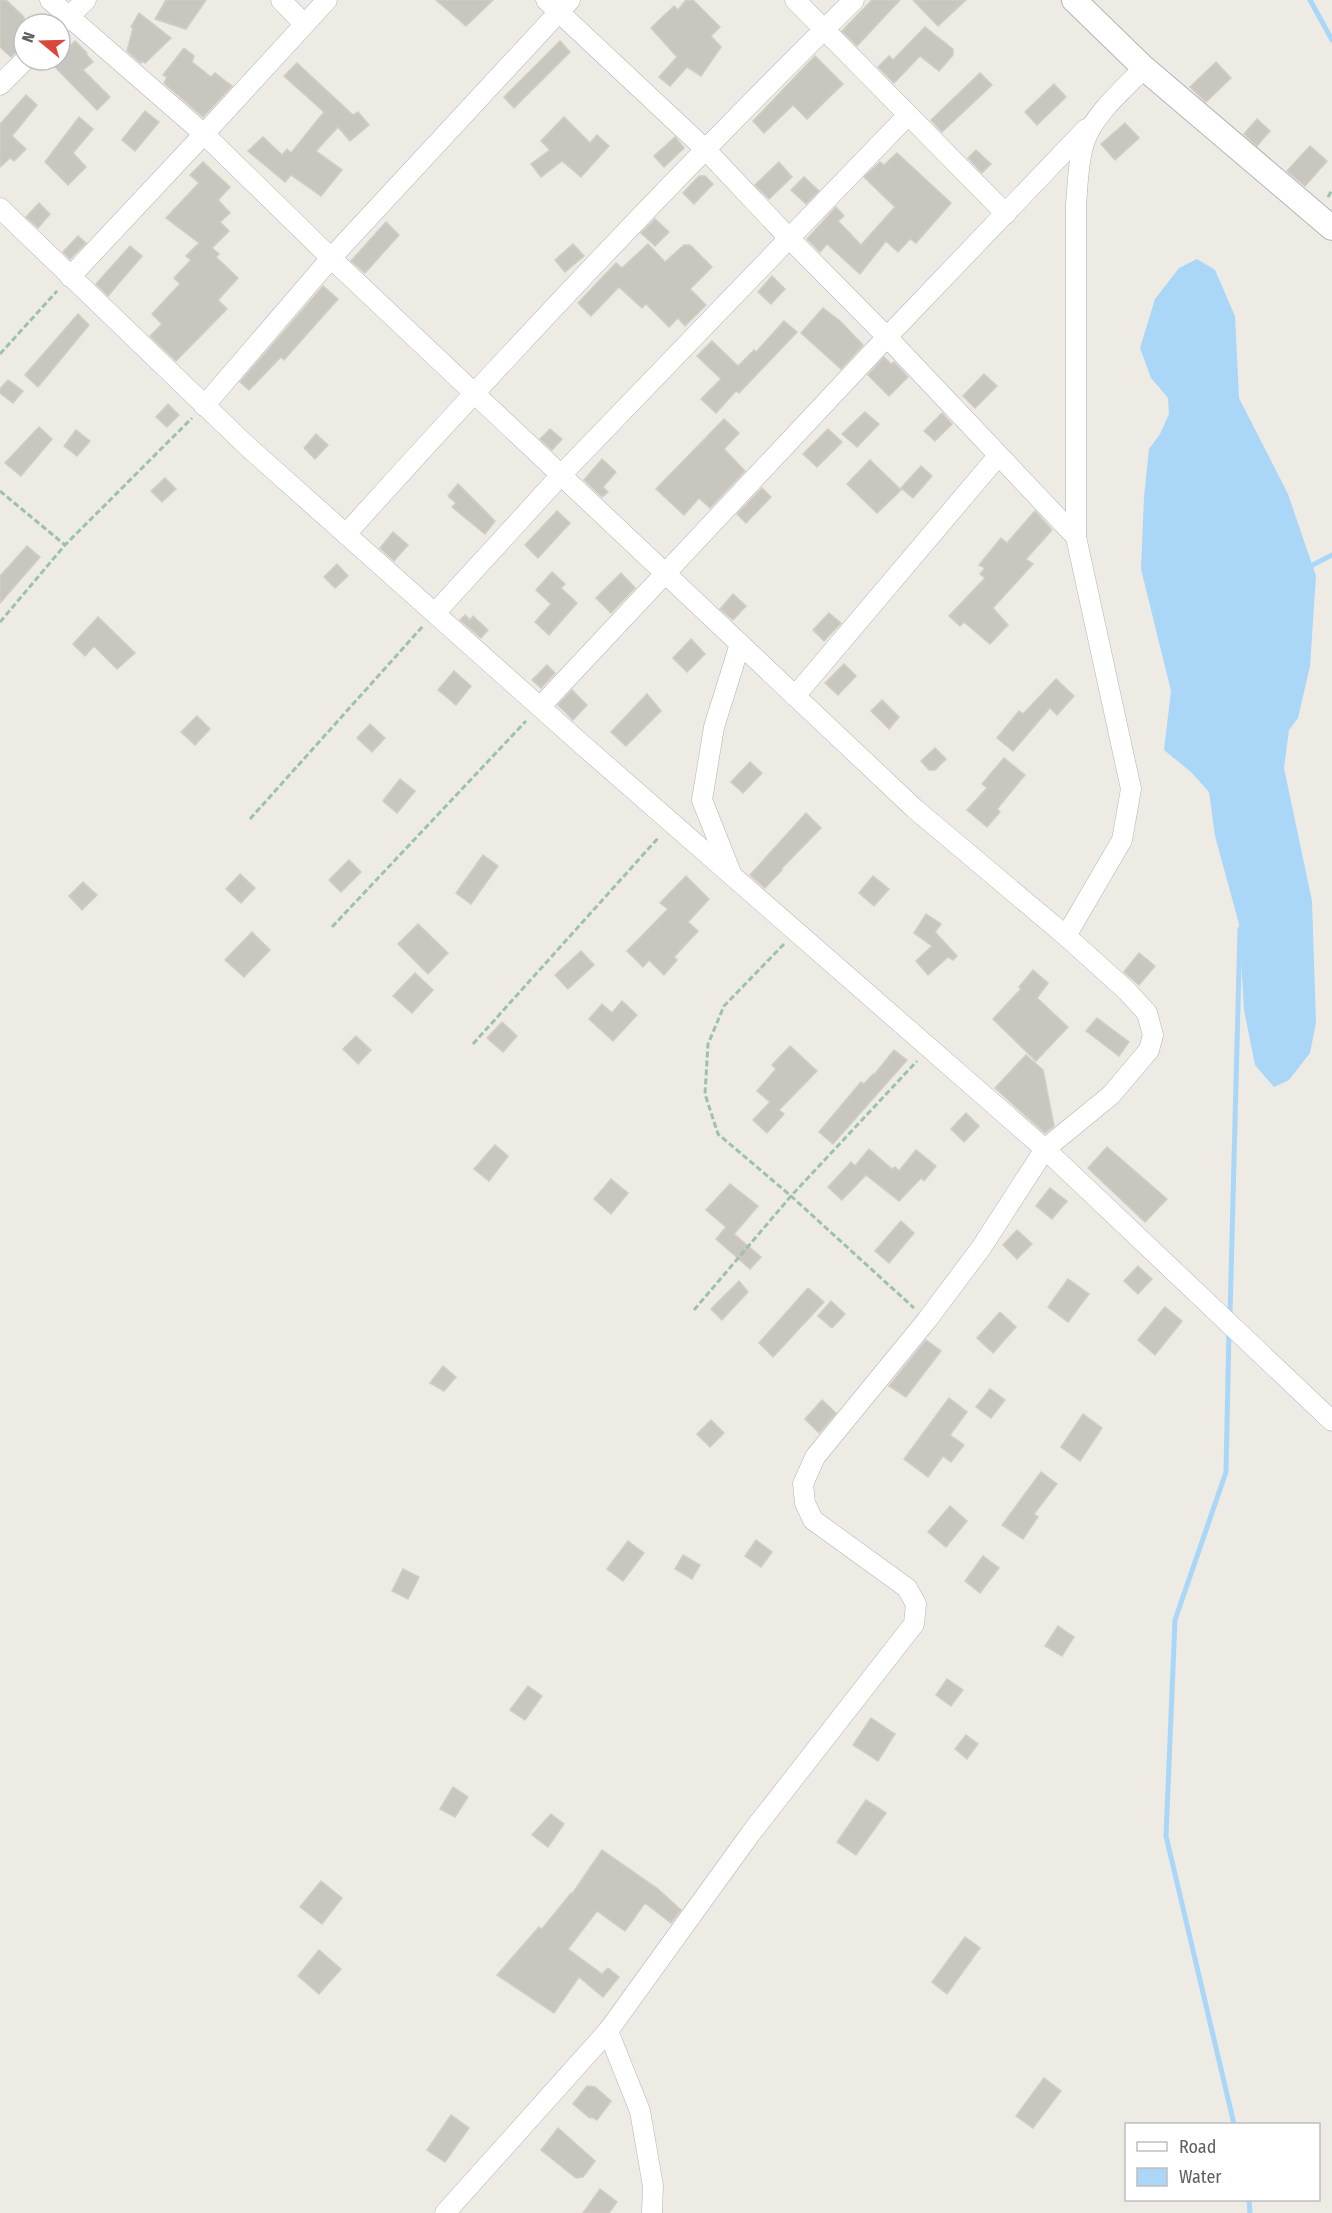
<svg xmlns="http://www.w3.org/2000/svg" width="1332" height="2213" viewBox="0 0 1332 2213" font-family="'Fira Sans Condensed',sans-serif">
<style>
.water{fill:#aad7f7}
.lines{fill:none;stroke-linecap:round;stroke-linejoin:round}
.stream{stroke:#aad7f7;stroke-width:5}
.building{fill:#c9c6c0;stroke:#d1cdc3;stroke-width:1.5}
.minor-casing{stroke:#b1b4b8;stroke-width:21}
.tertiary-casing{stroke:#b1b4b8;stroke-width:26}
.path{stroke:#9cc3a7;stroke-width:3;stroke-dasharray:6 3;stroke-linecap:butt}
.minor{stroke:#fff;stroke-width:20}
.tertiary{stroke:#fff;stroke-width:24}
</style>
<rect width="100%" height="100%" fill="#edebe4"/>
<!-- water -->
<path class="water" d="M1197 259 1215 270 1235 316 1239 398 1288 494 1316 576 1310 666 1298 718 1289 730 1284 768 1312 901 1316 1023 1310 1053 1289 1080 1274 1087 1255 1065 1244 1010 1239 924 1215 836 1209 792 1191 772 1164 750 1171 691 1141 569 1144 497 1149 449 1160 434 1169 414 1168 398 1151 378 1140 348 1155 299 1179 268Z"/>
<g class="lines">
<!-- stream -->
<g class="stream">
<path d="M1310 0 1332 40"/>
<path d="M1307 568 1332 555"/>
<path d="M1230 1315 1240 929"/>
<path d="M1229 1330 1226 1472 1175 1620 1166 1836 1234 2124"/>
<path d="M1249 2200 1250 2213"/>
</g>
</g>
<!-- building -->
<g class="building">
<path d="M0 0H6L24 17V48L17 51 11 57 0 47Z"/>
<path d="M166 0H206L186 29 155 19Z"/>
<path d="M436 0H493L466 26Z"/>
<path d="M686 0H693L720 27 711 36 721 47 701 76 687 67 670 86 659 77 677 57 651 28 674 6 678 10Z"/>
<path d="M872 0H900L857 46 842 31Z"/>
<path d="M913 0H966L938 26Z"/>
<path d="M139 13 171 38 145 63 142 61 141 63 127 51 133 28 131 27Z"/>
<path d="M925 27 953 49V55L939 71 920 56 894 83 878 67 889 56 893 60Z"/>
<path d="M75 41 87 53 86 54 93 62 83 70 110 97 97 110 53 65 57 60H60V57Z"/>
<path d="M560 41 570 52 514 108 504 97Z"/>
<path d="M184 48 194 56 192 62 211 77 215 73 232 86 203 117 164 83 167 77 163 75Z"/>
<path d="M815 56 843 84 807 119 793 105 764 133 753 121Z"/>
<path d="M1216 62 1231 78 1206 102 1190 87Z"/>
<path d="M297 63 353 115 358 112 369 125 350 141 338 127 316 151 342 170 321 196 291 175 285 182 248 151 263 137 282 155 287 149 291 153 324 112 284 76Z"/>
<path d="M980 73 992 85 942 132 931 120Z"/>
<path d="M1054 84 1066 97 1037 125 1025 112Z"/>
<path d="M26 95 37 105 12 136 26 149 14 161 10 158 0 167V124Z"/>
<path d="M145 111 159 122 135 151 122 140Z"/>
<path d="M79 117 93 129 73 153 86 167 68 185 45 162Z"/>
<path d="M564 117 590 143 597 135 609 146 581 177 562 161 541 177 531 164 550 150 541 141Z"/>
<path d="M1257 119 1270 131 1257 146 1244 134Z"/>
<path d="M1125 123 1139 138 1115 160 1101 144Z"/>
<path d="M675 137 684 148 664 167 654 156Z"/>
<path d="M1310 146 1327 161 1305 186 1287 171Z"/>
<path d="M976 150 991 164 982 173 968 158Z"/>
<path d="M897 153 951 203 916 243 910 239 898 252 886 241 860 274 827 244 820 252 807 239 836 207 844 216 838 221 861 245 895 207 864 177 880 162 884 165Z"/>
<path d="M203 162 230 187 218 200 230 213 220 222 229 231 212 248 219 254 216 257 238 278 218 300 227 309 176 361 150 336 162 324 152 314 180 284 174 278 191 260 186 256 199 243 166 218 199 183 190 175Z"/>
<path d="M779 162 792 177 769 199 755 185Z"/>
<path d="M699 176H705L713 184 694 204 683 193Z"/>
<path d="M804 177 819 191 806 204 791 190Z"/>
<path d="M39 203 50 214 38 228 26 217Z"/>
<path d="M655 219 669 232 655 246 641 233Z"/>
<path d="M386 222 399 235 365 273 351 261Z"/>
<path d="M78 236 86 243 70 259 63 252Z"/>
<path d="M573 244 584 256 565 272 555 260Z"/>
<path d="M648 244 665 262 684 245H690L712 267 690 289 706 305 685 326 678 318 669 327 646 304 642 308 619 287 591 316 578 303 616 263 622 268Z"/>
<path d="M130 246 142 256 108 296 96 284Z"/>
<path d="M772 276 785 289 771 304 758 292Z"/>
<path d="M323 286 338 299 284 360 281 357 249 390 240 382Z"/>
<path d="M823 308 840 321 863 345 841 369 801 333Z"/>
<path d="M78 314 89 325 38 387 25 375Z"/>
<path d="M784 321 797 332 739 393 736 391 716 413 701 399 721 379 697 356 712 341 738 366 754 350 756 352Z"/>
<path d="M884 357 891 364 894 362 908 377 889 396 868 375Z"/>
<path d="M984 374 997 386 975 408 963 396Z"/>
<path d="M8 380 23 391 13 403 0 393V389Z"/>
<path d="M168 404 179 415 167 427 156 417Z"/>
<path d="M865 412 879 424 857 447 842 434Z"/>
<path d="M942 413 952 424 935 441 924 431Z"/>
<path d="M724 419 739 433 724 449 745 471 710 508 699 498 684 515 656 489Z"/>
<path d="M39 427 52 439 21 476 5 463Z"/>
<path d="M550 429 562 439 552 450 540 439Z"/>
<path d="M828 429 842 442 817 467 803 454Z"/>
<path d="M76 430 90 441 77 456 64 446Z"/>
<path d="M316 434 328 445 315 459 304 448Z"/>
<path d="M602 459 616 472 603 487 608 492 602 497 584 480Z"/>
<path d="M870 460 901 490 877 513 847 484Z"/>
<path d="M921 466 932 476 913 498 901 488Z"/>
<path d="M165 478 176 489 162 502 151 491Z"/>
<path d="M458 484 495 521 485 534 452 507 456 503 448 496Z"/>
<path d="M762 488 771 497 746 523 737 514Z"/>
<path d="M557 511 570 523 538 558 525 545Z"/>
<path d="M1035 511 1052 530 1026 559 1033 564 993 608 1008 625 990 644 964 622 960 626 949 616 985 578 980 574 985 568 979 565 1001 538 1007 543Z"/>
<path d="M393 532 408 545 394 561 380 548Z"/>
<path d="M27 546 40 557 0 603V576Z"/>
<path d="M337 564 348 576 335 588 324 577Z"/>
<path d="M552 572 565 584 561 588 577 603 549 635 535 622 551 604 536 590Z"/>
<path d="M621 573 635 588 611 613 596 598Z"/>
<path d="M733 594 746 606 733 620 720 609Z"/>
<path d="M829 613 841 623 824 641 813 630Z"/>
<path d="M465 615 470 620 473 616 488 630 481 638 460 620Z"/>
<path d="M98 617 135 653 117 669 94 646 85 656 73 644Z"/>
<path d="M691 639 705 654 687 672 673 658Z"/>
<path d="M844 664 856 676 838 695 825 683Z"/>
<path d="M547 665 555 673 541 688 532 680Z"/>
<path d="M454 671 471 686 456 705 438 690Z"/>
<path d="M1056 679 1074 696 1057 715 1050 708 1013 751 997 738 1019 711 1023 714Z"/>
<path d="M572 690 587 705 573 720 558 705Z"/>
<path d="M647 694 661 711 626 746 611 732Z"/>
<path d="M882 700 899 717 889 729 871 711Z"/>
<path d="M197 716 210 729 195 745 181 732Z"/>
<path d="M370 724 385 738 372 752 357 738Z"/>
<path d="M935 748 946 759 935 770H929L921 761Z"/>
<path d="M1004 758 1025 775 997 809 1000 812 987 827 967 810 987 788 982 784Z"/>
<path d="M750 762 762 773 743 793 731 782Z"/>
<path d="M400 779 415 791 397 813 383 801Z"/>
<path d="M806 813 821 828 781 869 782 870 765 888 750 875Z"/>
<path d="M483 855 498 866 471 904 456 893Z"/>
<path d="M349 860 361 872 341 892 329 880Z"/>
<path d="M240 874 255 888 241 903 226 889Z"/>
<path d="M686 876 709 899 688 922 698 931 674 957 677 960 664 975 649 960 643 967 627 951 668 909 660 903Z"/>
<path d="M873 876 889 889 874 906 859 893Z"/>
<path d="M83 882 97 895 82 910 69 896Z"/>
<path d="M926 914 941 924 935 932 957 956 953 960 948 957 928 975 916 961 932 946 914 933Z"/>
<path d="M418 924 448 953 428 974 398 944Z"/>
<path d="M252 932 270 950 244 977 225 960Z"/>
<path d="M581 951 594 965 568 989 555 975Z"/>
<path d="M1139 953 1155 966 1139 985 1124 972Z"/>
<path d="M1033 970 1048 983 1037 998 1068 1027 1036 1061 993 1019 1021 989 1019 987Z"/>
<path d="M415 973 433 990 412 1013 393 996Z"/>
<path d="M622 1001 637 1015 613 1041 589 1019 602 1004 612 1013Z"/>
<path d="M1097 1018 1129 1042 1119 1056 1086 1031Z"/>
<path d="M502 1022 517 1036 503 1052 487 1038Z"/>
<path d="M356 1036 371 1050 358 1064 343 1049Z"/>
<path d="M790 1046 817 1071 779 1110 784 1114 767 1133 753 1120 770 1102 757 1091 776 1069 772 1065Z"/>
<path d="M894 1050 907 1060 833 1144 819 1132 861 1082 864 1084 873 1074 874 1075Z"/>
<path d="M1026 1055 1043 1070 1054 1126 1045 1133 995 1088Z"/>
<path d="M966 1113 979 1126 964 1142 951 1129Z"/>
<path d="M495 1145 508 1156 489 1181 474 1169Z"/>
<path d="M1107 1147 1167 1199 1145 1222 1088 1168Z"/>
<path d="M869 1149 892 1169 895 1167 899 1171 916 1150 936 1166 924 1181 921 1178 899 1201 866 1175 842 1200 828 1187 851 1162 855 1166Z"/>
<path d="M611 1179 628 1193 611 1214 594 1199Z"/>
<path d="M730 1184 758 1206 734 1234 761 1257 750 1269 716 1239 726 1227 706 1210Z"/>
<path d="M1050 1188 1067 1201 1052 1219 1036 1206Z"/>
<path d="M901 1221 914 1233 889 1263 875 1251Z"/>
<path d="M1017 1230 1032 1244 1017 1259 1003 1245Z"/>
<path d="M1138 1266 1152 1279 1138 1294 1124 1281Z"/>
<path d="M1068 1279 1089 1294 1068 1322 1048 1307Z"/>
<path d="M739 1281 748 1292 722 1320 711 1309Z"/>
<path d="M808 1288 824 1302 773 1357 759 1343Z"/>
<path d="M831 1301 845 1314 832 1328 818 1316Z"/>
<path d="M1165 1307 1182 1321 1155 1355 1138 1340Z"/>
<path d="M1000 1312 1016 1327 993 1353 977 1338Z"/>
<path d="M926 1340 941 1351 906 1397 889 1386Z"/>
<path d="M443 1366 456 1377 444 1391 430 1383Z"/>
<path d="M990 1389 1005 1400 991 1418 976 1407Z"/>
<path d="M949 1398 967 1412 950 1435 964 1445 951 1462 943 1456 928 1477 904 1459Z"/>
<path d="M822 1400 836 1413 819 1433 805 1419Z"/>
<path d="M1083 1414 1102 1428 1080 1461 1061 1447Z"/>
<path d="M711 1420 724 1433 710 1447 697 1434Z"/>
<path d="M1041 1472 1057 1484 1034 1514 1038 1517 1023 1539 1002 1525Z"/>
<path d="M950 1506 967 1521 946 1547 928 1532Z"/>
<path d="M756 1540 772 1552 761 1567 745 1556Z"/>
<path d="M628 1541 644 1553 623 1581 607 1569Z"/>
<path d="M683 1555 700 1565 692 1579 675 1569Z"/>
<path d="M983 1556 999 1568 980 1593 965 1581Z"/>
<path d="M403 1569 419 1577 408 1599 392 1591Z"/>
<path d="M1058 1626 1074 1637 1062 1656 1045 1646Z"/>
<path d="M947 1679 963 1690 951 1706 936 1695Z"/>
<path d="M528 1686 542 1696 525 1720 510 1710Z"/>
<path d="M871 1718 895 1734 878 1761 853 1745Z"/>
<path d="M966 1735 978 1744 967 1759 955 1749Z"/>
<path d="M453 1787 468 1797 455 1817 440 1809Z"/>
<path d="M866 1800 886 1813 856 1855 837 1842Z"/>
<path d="M551 1814 564 1824 548 1847 532 1835Z"/>
<path d="M602 1850 658 1889 681 1910 671 1923 645 1903 625 1931 597 1911 568 1949 602 1974 608 1968 619 1977 603 1997 579 1977 554 2013 497 1975 539 1927 542 1929 571 1893 572 1894Z"/>
<path d="M321 1881 342 1898 322 1924 300 1907Z"/>
<path d="M965 1937 980 1948 947 1994 932 1982Z"/>
<path d="M319 1950 341 1969 319 1994 298 1976Z"/>
<path d="M1044 2078 1061 2091 1033 2128 1016 2116Z"/>
<path d="M587 2086 595 2087 611 2101 597 2120 592 2117 590 2118 573 2104Z"/>
<path d="M451 2115 469 2128 445 2162 427 2150Z"/>
<path d="M558 2128 595 2161 583 2177 576 2178 541 2150Z"/>
<path d="M600 2189 617 2202 609 2213H583Z"/>
</g>
<g class="lines">
<defs>
<g id="minor">
<path d="M50 0 204 134 331 258 915 809 1066 936 1127 991 1147 1013 1153 1035 1149 1050 1111 1095 1045 1149 981 1248 927 1320 815 1457 803 1484 805 1503 813 1520 907 1588 916 1604 914 1624 751 1833 608 2031 640 2111 653 2186 652 2213"/>
<path d="M281 0 304 24"/>
<path d="M546 0 705 149 788 237 887 337 1076 537"/>
<path d="M795 0 1006 214"/>
<path d="M60 25 86 0"/>
<path d="M0 85 25 60"/>
<path d="M0 208 247 446 577 740 1045 1149 1332 1421"/>
<path d="M70 277 204 134 327 0"/>
<path d="M204 406 331 258 570 0"/>
<path d="M346 534C510 352 679 172 854 0"/>
<path d="M435 613 561 475 908 115"/>
<path d="M795 696 998 456"/>
<path d="M540 707 887 337 1086 129"/>
<path d="M731 873 702 800 714 727 740 644"/>
<path d="M1066 936 1122 840 1131 789 1076 537V204C1078 183 1078 160 1085 140 1096 112 1124 89 1144 68"/>
<path d="M445 2213 608 2031"/>
</g>
<path id="tertiary" d="M1074 0 1144 68 1332 228"/>
</defs>
<!-- minor casing -->
<use href="#minor" class="minor-casing"/>
<!-- tertiary casing -->
<use href="#tertiary" class="tertiary-casing"/>
<!-- path -->
<g class="path">
<path d="M1328 197 1332 190"/>
<path d="M0 354 57 291"/>
<path d="M0 491 65 545"/>
<path d="M0 622 65 545 192 418"/>
<path d="M250 819 423 626"/>
<path d="M332 927 526 721"/>
<path d="M784 944 724 1006 708 1044 705 1094 718 1134 791 1196 914 1308"/>
<path d="M473 1044 659 837"/>
<path d="M694 1310 791 1196 917 1061"/>
</g>
<!-- minor -->
<use href="#minor" class="minor"/>
<!-- tertiary -->
<use href="#tertiary" class="tertiary"/>
</g>
<!-- legend -->
<rect x="1125" y="2123" width="195" height="78" fill="#ffffff" stroke="#bebfc1" stroke-width="1.5"/>
<rect x="1137" y="2142" width="30" height="9" fill="#ffffff" stroke="#bebfc1" stroke-width="1.5"/>
<text x="1179" y="2153" font-size="18" fill="#5c5f63">Road</text>
<rect x="1137" y="2168" width="30" height="18" fill="#aad7f7" stroke="#bebfc1" stroke-width="1.5"/>
<text x="1179" y="2183" font-size="18" fill="#5c5f63">Water</text>
<!-- north arrow -->
<g transform="translate(42 42) rotate(289)"><circle r="28" fill="#ffffff" stroke="#bebfc1" stroke-width="1.5"/>
<path d="M0-4.5L10 22L0 15L-10 22Z" fill="#da473d"/>
<text y="-9" font-size="16" font-weight="bold" text-anchor="middle" fill="#5c5f63">N</text>
</g>
</svg>
